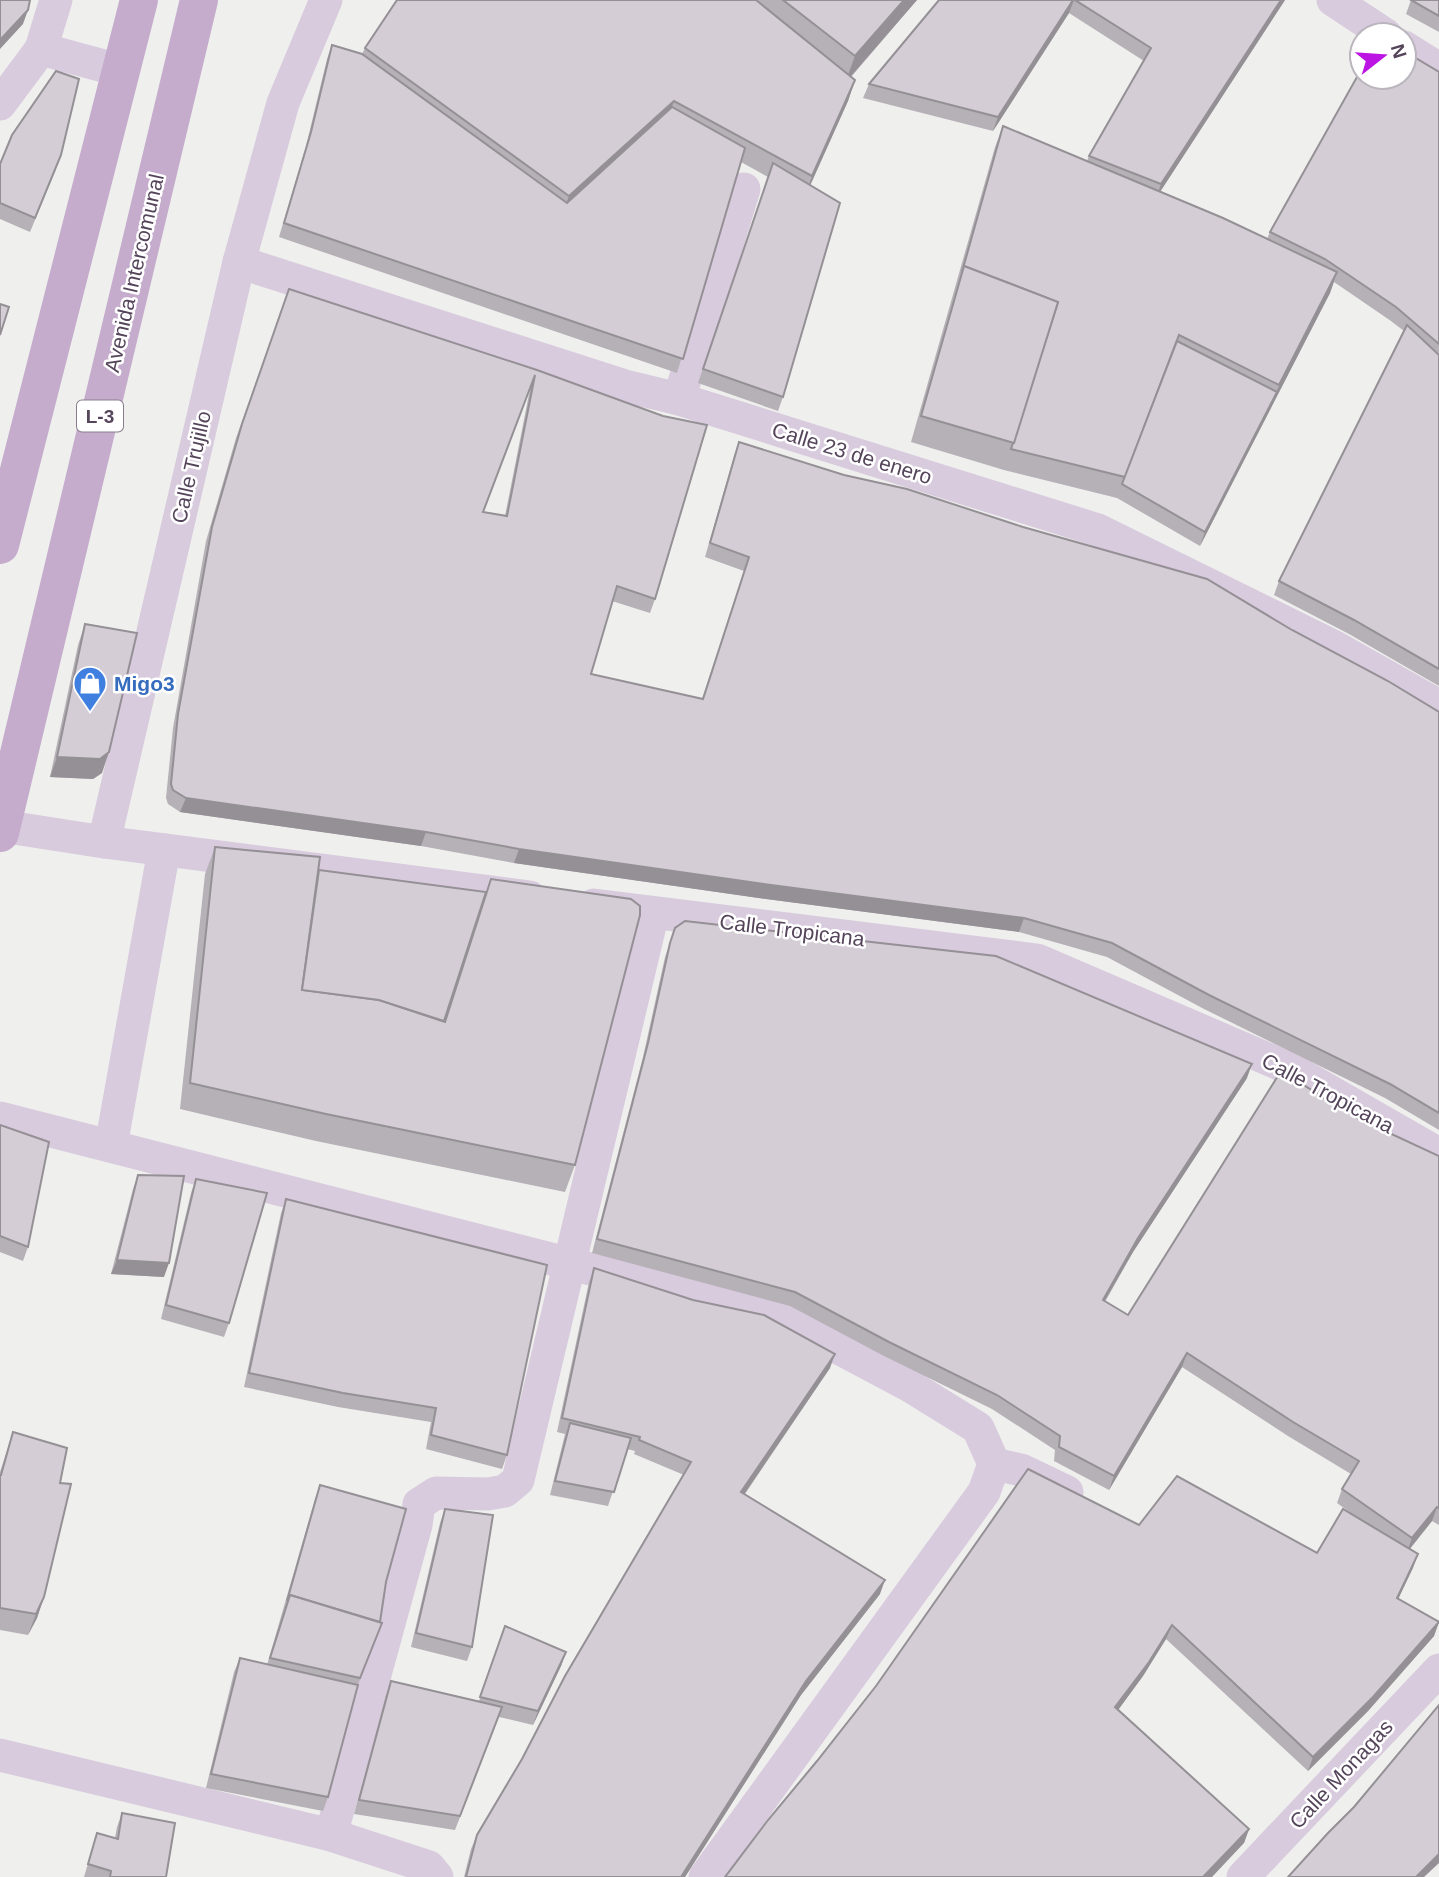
<svg xmlns="http://www.w3.org/2000/svg" width="1439" height="1877" viewBox="0 0 1439 1877" font-family="Helvetica,sans-serif">
<style>
.lines{fill:none;stroke-linecap:round;stroke-linejoin:round}
.minor{stroke:#d9cbde;stroke-width:33}
.primary{stroke:#c5accd;stroke-width:38}
.wall{fill:#b6b0b7;fill-rule:evenodd}
.shaded-wall{fill:#949095}
.building{fill:#d4cdd5;stroke:#949095;stroke-width:2;fill-rule:evenodd}
.labels{text-anchor:middle;dominant-baseline:central;stroke-width:5;stroke-linejoin:round;paint-order:stroke}
.shield{fill:#fff;stroke:#887d8c;stroke-width:2}
.shield-label{font-size:19px;font-weight:bold;fill:#55455b}
.street-label{font-size:21px;fill:#55455b;stroke:#fff}
.shop-label{font-size:21px;font-weight:bold;fill:#366cbe;stroke:#fff;text-anchor:start}
</style>
<rect width="100%" height="100%" fill="#eff0ed"/>
<g class="lines">
<!-- minor -->
<g class="minor">
<path d="M1333 0 1386 35"/>
<path d="M1404 47 1439 69"/>
<path d="M41 49 56 0"/>
<path d="M0 104 41 49 122 71"/>
<path d="M239 262 625 386 679 399 1098 530 1335 647 1439 706"/>
<path d="M679 399 744 189"/>
<path d="M2 826 104 842 239 262 283 103 326 0"/>
<path d="M104 842 530 897"/>
<path d="M594 905 1037 960 1291 1069 1439 1154"/>
<path d="M0 1118 782 1318 910 1386 978 1428 994 1464 984 1492 705 1877"/>
<path d="M111 1146 164 850"/>
<path d="M994 1464 1021 1470 1067 1492"/>
<path d="M0 1755 331 1835 416 1525 419 1504 436 1493 488 1494 505 1491 518 1480 653 913"/>
<path d="M331 1835 429 1867 437 1877"/>
<path d="M1243 1877 1439 1670"/>
</g>
<!-- primary -->
<g class="primary">
<path d="M0 545 139 0"/>
<path d="M0 833 199 0"/>
</g>
</g>
<!-- wall -->
<g class="wall">
<path d="M397 0H917L851 77 855 80 848 101 810 185 783 397 778 411 698 383 768 177 741 162 677 373 279 237 306 146 327 59 332 45 362 54 365 48Z"/>
<path d="M939 0H1285L1160 192 1267 239 1270 232 1439 72V686L1349 634 1274 595 1279 581 1404 331 1391 321 1334 282 1330 293 1200 546 1117 498 1004 470 911 442 995 147 1003 126 1087 161 1089 156 1144 61 1069 13 993 131 863 98 869 84Z"/>
<path d="M1411 0H1439V32L1406 14Z"/>
<path d="M0 164 56 169 30 232 0 219Z"/>
<path d="M289 289 537 370 655 599 650 613 612 601 591 674 702 699 744 571 705 557 734 456 739 442 1292 630 1439 712V1130L1385 1098 1204 1009 1107 957 1019 932 766 899 514 863 421 846 180 812 168 804 166 798 173 728 206 541 236 438ZM530 389 505 516 483 512Z"/>
<path d="M85 624 102 773 93 779 50 777 78 645Z"/>
<path d="M215 847 319 870 575 1165 565 1192 316 1141 180 1109 205 874Z"/>
<path d="M675 928 1247 1078 1133 1252 1105 1302 1128 1315 1355 1117 1439 1156V1525L1432 1521 1410 1549 1418 1554 1398 1599 1439 1621 1434 1636 1368 1711 1308 1771 1166 1639 1143 1676 1118 1710 1249 1829 1244 1843 725 1877 1139 1525 1317 1553 1361 1520 1337 1503 1342 1489 1351 1474 1288 1436 1182 1367 1109 1490 1054 1461 1055 1450 992 1409 884 1356 790 1306 592 1253 643 1057 665 957Z"/>
<path d="M0 1125 28 1247 23 1261 0 1252Z"/>
<path d="M138 1175 164 1277 111 1274 133 1189Z"/>
<path d="M196 1179 229 1323 224 1337 161 1319 191 1193Z"/>
<path d="M286 1199 507 1455 502 1469 426 1449 431 1422 338 1407 244 1387 281 1213Z"/>
<path d="M594 1268 830 1368 745 1494 880 1594 801 1695 685 1877H464L471 1849 477 1835 522 1759 684 1475 634 1454 635 1451 627 1449 608 1506 550 1495 565 1434 557 1432 589 1282Z"/>
<path d="M13 1432 60 1483 44 1597 37 1618 28 1635 0 1630V1472Z"/>
<path d="M320 1485 386 1582 380 1622 357 1688 328 1797 323 1811 206 1788 234 1672 240 1658 267 1665 315 1499Z"/>
<path d="M445 1509 472 1647 467 1661 411 1647 440 1523Z"/>
<path d="M505 1626 566 1652 561 1666 533 1725 499 1717 455 1830 354 1814 386 1695 391 1681 479 1701Z"/>
<path d="M122 1813 166 1877H84L97 1833 115 1838 117 1827Z"/>
</g>
<!-- shaded-wall -->
<g class="shaded-wall">
<path d="M904 0H917L845 83 855 56Z"/>
<path d="M1074 0 1069 13 993 131 998 117Z"/>
<path d="M1281 0H1285L1156 198 1161 184Z"/>
<path d="M28 10 23 24 0 49V40Z"/>
<path d="M855 80 848 101 805 197 812 176Z"/>
<path d="M674 101 667 121 561 217 569 196Z"/>
<path d="M1337 272 1330 293 1200 546 1205 532Z"/>
<path d="M109 752 102 773 93 779 50 777 57 757Z"/>
<path d="M186 798 426 832 421 846 180 812Z"/>
<path d="M519 849 1024 918 1019 932 766 899 514 863Z"/>
<path d="M1252 1064 1247 1078 1133 1252 1097 1314 1103 1300 1138 1238Z"/>
<path d="M117 1260 169 1263 164 1277 111 1274Z"/>
<path d="M1187 1353 1182 1367 1109 1490 1114 1476Z"/>
<path d="M835 1354 830 1368 736 1506 741 1492Z"/>
<path d="M1437 1507 1432 1521 1407 1552 1412 1538Z"/>
<path d="M1418 1554 1413 1568 1392 1612 1397 1598Z"/>
<path d="M885 1580 880 1594 801 1695 685 1877H681L806 1681Z"/>
<path d="M44 1597 37 1618 28 1635 36 1614Z"/>
<path d="M1439 1622 1434 1636 1368 1711 1308 1771 1313 1757Z"/>
<path d="M1172 1625 1166 1639 1143 1676 1110 1721 1115 1707Z"/>
<path d="M566 1652 561 1666 533 1725 538 1711Z"/>
<path d="M1249 1829 1244 1843 1212 1877H1203Z"/>
<path d="M1439 1854V1863L1424 1877H1416Z"/>
</g>
<!-- building -->
<g class="building">
<path d="M0 0H30L28 10 0 40Z"/>
<path d="M397 0H756L855 80 812 176 674 101 569 196 365 48Z"/>
<path d="M783 0H904L855 56Z"/>
<path d="M939 0H1073L998 117 869 84Z"/>
<path d="M1075 0H1281L1161 184 1089 156 1151 48Z"/>
<path d="M1411 0H1439V16Z"/>
<path d="M332 45 362 54 567 203 672 107 745 148 683 359 284 223 311 132Z"/>
<path d="M1404 51 1439 72V344L1396 307 1325 259 1270 232 1362 68V77H1404Z"/>
<path d="M56 71 79 79 61 155 35 218 0 203V164L12 135Z"/>
<path d="M1003 126 1223 218 1337 272 1279 385 1179 335 1125 477 1011 449 1058 302 964 266 962 272Z"/>
<path d="M773 163 840 203 783 397 703 369Z"/>
<path d="M964 266 1058 302 1014 443 921 416Z"/>
<path d="M289 289 537 370 663 416 707 425 655 599 617 586 591 674 703 699 749 557 710 543 739 442 844 475 907 489 1023 527 1207 579 1292 630 1388 681 1439 712V1113L1390 1084 1209 995 1112 943 1024 918 771 885 519 849 426 832 186 798 173 790 171 784 178 714 212 527 242 424ZM535 375 507 516 483 512Z"/>
<path d="M0 304 9 307 0 335Z"/>
<path d="M1407 325 1439 355V669L1354 620 1279 581Z"/>
<path d="M1177 341 1277 392 1205 532 1122 484Z"/>
<path d="M85 624 137 633 109 752 100 759 57 757Z"/>
<path d="M215 847 320 857 302 990 379 1000 445 1022 491 879 631 899 640 906V915L575 1165 326 1114 190 1083Z"/>
<path d="M319 870 486 892 444 1021 379 1000 302 990Z"/>
<path d="M685 921 996 956 1252 1064 1138 1238 1103 1300 1128 1315 1281 1071 1355 1117 1439 1156V1508L1437 1507 1412 1538 1342 1489 1359 1461 1293 1422 1187 1353 1114 1476 1059 1447 1060 1436 997 1395 889 1342 795 1292 597 1239 648 1043 670 943 675 928Z"/>
<path d="M0 1125 49 1142 28 1247 0 1236Z"/>
<path d="M138 1175 184 1176 169 1263 117 1260Z"/>
<path d="M196 1179 267 1193 229 1323 166 1305Z"/>
<path d="M286 1199 547 1265 507 1455 431 1435 436 1408 343 1393 249 1373Z"/>
<path d="M594 1268 693 1300 764 1315 835 1354 741 1492 885 1580 806 1681 681 1877H466L477 1835 522 1759 565 1676 691 1462 639 1440 640 1437 562 1418Z"/>
<path d="M570 1423 631 1438 614 1492 555 1481Z"/>
<path d="M13 1432 67 1448 60 1483 71 1484 44 1597 36 1614 0 1608V1475H1Z"/>
<path d="M1028 1469 1139 1525 1177 1476 1317 1553 1343 1509 1418 1554 1397 1598 1439 1622 1373 1697 1313 1757 1172 1625 1149 1662 1115 1707 1249 1829 1203 1877H725L768 1820 817 1761 876 1686Z"/>
<path d="M320 1485 406 1509 386 1582 380 1622 290 1595 287 1601Z"/>
<path d="M445 1509 493 1515 472 1647 416 1633Z"/>
<path d="M290 1595 382 1623 360 1678 270 1658Z"/>
<path d="M505 1626 566 1652 538 1711 480 1697Z"/>
<path d="M240 1658 358 1685 328 1797 211 1774Z"/>
<path d="M391 1681 502 1707 460 1816 359 1800Z"/>
<path d="M1439 1705V1854L1416 1877H1288L1328 1833 1354 1807Z"/>
<path d="M122 1813 175 1823 166 1877H110L111 1871 88 1864 97 1833 118 1839Z"/>
</g>
<!-- icons -->
<defs>
<symbol id="shop-pin" viewBox="-11 -11 22 30"><path d="M0 17L-7.5 6A9.5 9.5 0 1 1 7.5 6Z" fill="#3f7fe0" stroke="#fff"/><path d="M-5-2.5h2.3a2.7 3.5 0 0 1 5.4 0H5L5.5 6h-11ZM-1.5-2.5h3a1.5 2.3 0 0 0-3 0Z" fill="#fff"/></symbol>
</defs>
<g fill-rule="evenodd">
<use href="#shop-pin" x="71" y="664" width="38" height="52"/>
</g>
<g class="labels">
<!-- shield labels -->
<rect class="shield" x="77" y="400.5" width="46" height="31" rx="5"/>
<g class="shield-label">
<text x="100" y="416">L-3</text>
</g>
<!-- street labels -->
<g class="street-label">
<text transform="translate(134 273) rotate(-77)">Avenida Intercomunal</text>
<text transform="translate(852 453) rotate(17)">Calle 23 de enero</text>
<text transform="translate(191 467) rotate(-77)">Calle Trujillo</text>
<text transform="translate(792 930) rotate(7)">Calle Tropicana</text>
<text transform="translate(1328 1093) rotate(28)">Calle Tropicana</text>
<text transform="translate(1341 1774) rotate(-47)">Calle Monagas</text>
</g>
<!-- shop labels -->
<g class="shop-label">
<text x="114" y="683">Migo3</text>
</g>
</g>
<!-- north arrow -->
<g transform="translate(1383 56) rotate(73)"><circle r="33" fill="#ffffff" stroke="#bbb5bd" stroke-width="2"/>
<path d="M0-5L12 26L0 18L-12 26Z" fill="#bc14e3"/>
<text y="-10" font-size="19" font-weight="bold" text-anchor="middle" fill="#55455b">N</text>
</g>
</svg>
